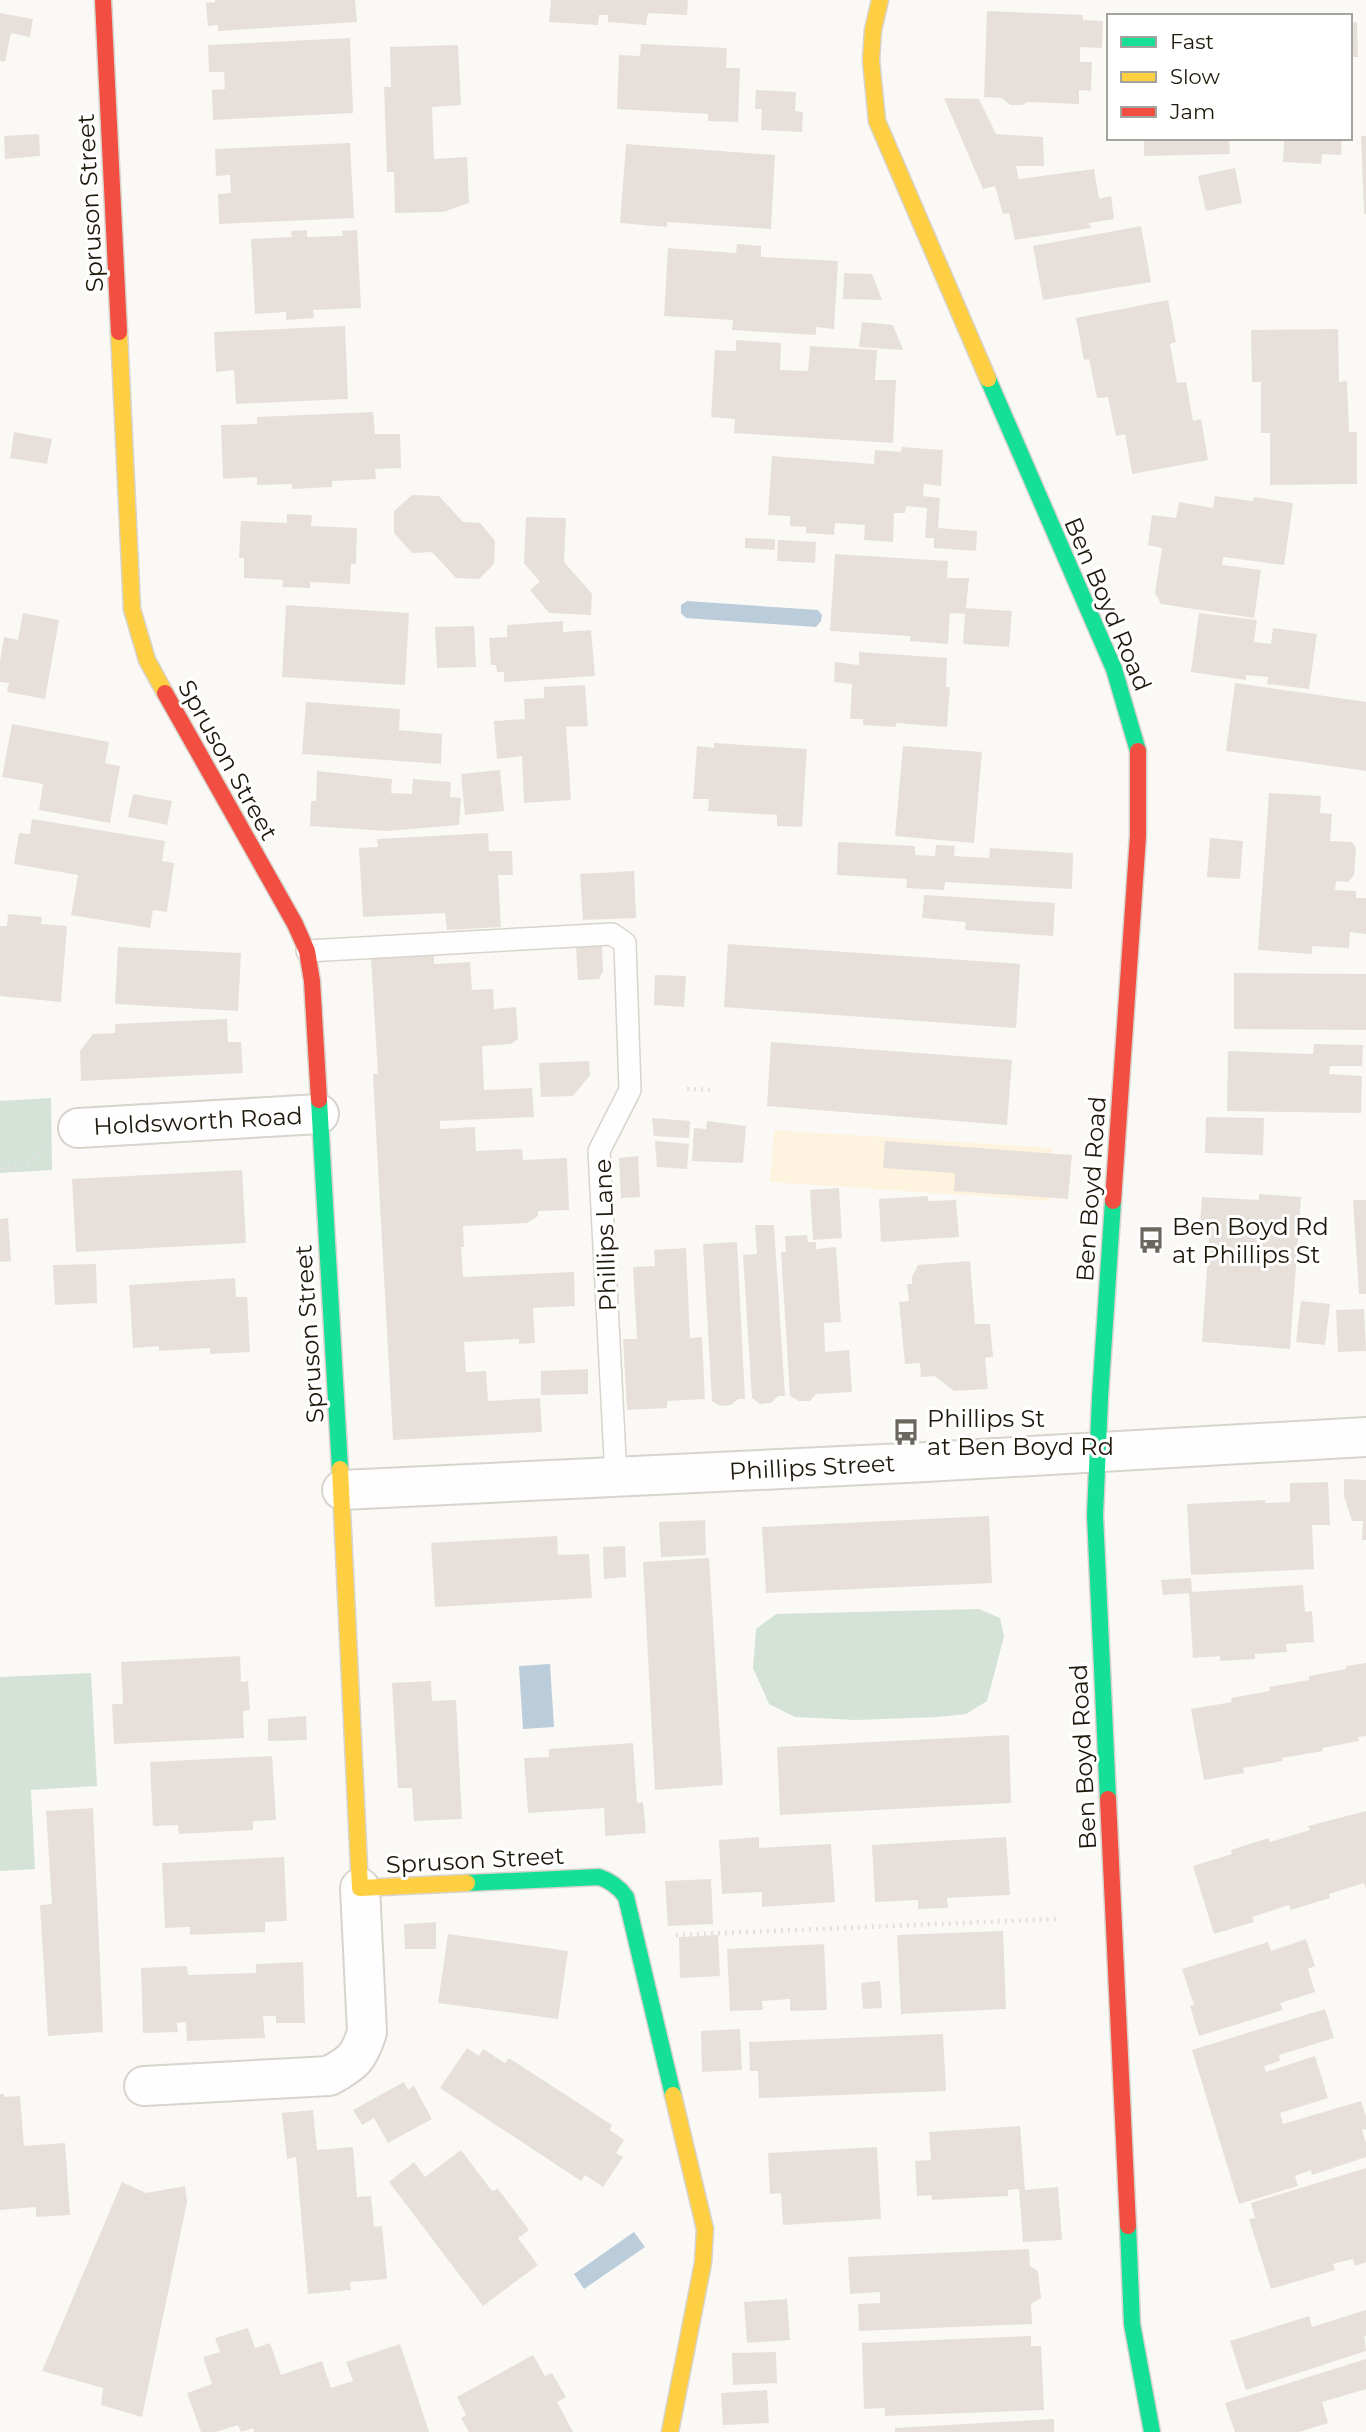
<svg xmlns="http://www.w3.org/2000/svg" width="1366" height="2432" viewBox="0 0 1366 2432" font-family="Montserrat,sans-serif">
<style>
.built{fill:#fdf3df}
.green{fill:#d4e2d7}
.water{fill:#bbccda}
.building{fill:#e7e0da}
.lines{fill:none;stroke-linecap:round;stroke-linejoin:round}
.lane-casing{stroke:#d8d4cc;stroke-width:24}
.street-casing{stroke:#d8d4cc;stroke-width:42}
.fast-casing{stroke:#d8d4cc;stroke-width:19}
.slow-casing{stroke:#d8d4cc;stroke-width:19}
.jam-casing{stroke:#d8d4cc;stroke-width:19}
.path{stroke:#e2e1e0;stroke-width:4.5;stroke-dasharray:2 5;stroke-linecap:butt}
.lane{stroke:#fefefe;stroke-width:21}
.street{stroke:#fefefe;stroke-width:38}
.fast{stroke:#16e098;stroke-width:16}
.slow{stroke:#ffcf43;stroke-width:16}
.jam{stroke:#f24e42;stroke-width:16}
.labels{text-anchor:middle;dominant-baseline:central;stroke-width:6;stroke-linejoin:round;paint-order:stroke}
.street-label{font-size:24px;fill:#1f190c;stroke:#fff}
.poi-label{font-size:24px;fill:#1f190c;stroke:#fff;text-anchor:start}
</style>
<rect width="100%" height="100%" fill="#fbf9f5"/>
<!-- built -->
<path class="built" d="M774 1130 1053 1148 1050 1201 770 1182Z"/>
<!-- green -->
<g class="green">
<path d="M51 1098 52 1170 0 1173V1101Z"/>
<path d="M979 1609 1000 1618 1004 1636 987 1701 966 1714 938 1717 855 1720 795 1717 769 1704 753 1668 756 1629 776 1614Z"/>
<path d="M91 1673 97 1786 31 1790 35 1869 0 1871V1677Z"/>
</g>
<!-- water -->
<g class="water">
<path d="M687 601 818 610 822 615 821 621 816 627 686 618 681 613V605Z"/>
<path d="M550 1664 554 1727 523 1729 519 1666Z"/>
<path d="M634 2232 645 2247 584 2289 574 2274Z"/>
</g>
<!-- building -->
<g class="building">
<path d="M215 0H355L357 22 218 31V25L208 26 206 3 215 2Z"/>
<path d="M551 0H688L687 15 648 13 646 25 608 22V15H599L598 25 549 22Z"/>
<path d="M987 11 1083 15V20L1103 21 1102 48 1080 47V62H1092L1091 91 1079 90V104L1028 102 1022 105H1010L1002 98 984 97Z"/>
<path d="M0 13 33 19 30 37 11 33 5 62 0 61Z"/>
<path d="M1357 22 1358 57H1350V23Z"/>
<path d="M350 38 353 113 213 120 212 90 225 89 224 72H209L208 45Z"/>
<path d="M641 44 727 48 726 68H740L738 122 708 121V114L617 109 619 55 640 56Z"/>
<path d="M458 45 461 105 432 107 434 159 467 157 469 203 443 212 395 213 394 172H387L384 87H391L390 47Z"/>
<path d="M756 90 796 92 795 111 803 112 802 132 761 130 762 109H755Z"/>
<path d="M944 98 979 99 996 134 1043 137 1044 166H1016L1019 179 1094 169 1099 199 1111 196 1114 219 1089 223 1091 228 1015 240 1009 213 1003 214 995 186 983 189Z"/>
<path d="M39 134 40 156 5 159 4 136Z"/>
<path d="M1361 136H1366V214H1364Z"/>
<path d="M1144 138H1229L1230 154 1144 156Z"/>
<path d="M1277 138H1342L1341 155 1322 154 1321 164 1283 162 1284 141 1277 140Z"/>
<path d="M350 143 354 218 219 224 218 194 231 193 230 175 216 176 215 149Z"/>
<path d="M626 144 775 155 771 229 667 222V227L620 223Z"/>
<path d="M1235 168 1242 203 1206 211 1198 176Z"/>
<path d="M1141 226 1151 282 1043 300 1033 246Z"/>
<path d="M307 230V237L343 236 342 231 357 230 361 308 313 310 314 318 286 320V312L255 314 251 239 292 237 291 231Z"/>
<path d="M737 244 761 246V257L838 261 834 329 816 327V335L732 330 733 320 664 316 668 248 736 253Z"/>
<path d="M844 273 872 274 882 300 843 299Z"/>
<path d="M1168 300 1176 342 1170 344 1177 383 1186 382 1193 421 1201 419 1208 460 1132 474 1125 434 1116 436 1108 397 1097 398 1089 359 1084 360 1076 318Z"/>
<path d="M862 322 893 325 903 350 859 347Z"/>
<path d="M345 326 348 399 236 404 234 370 216 372 214 332Z"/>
<path d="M1338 329 1339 382 1347 381 1349 432H1357V484L1270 485V433H1261V382H1252L1251 330Z"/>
<path d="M736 340 781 343 780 370 808 371 810 346 877 350 875 380H896L893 443 734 433 735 419 711 417 715 350 736 351Z"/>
<path d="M373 412 375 434H400L401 468 375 469 376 479 332 481V487L292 489V484L257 485V477L223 479 221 425 257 424V417Z"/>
<path d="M14 432 52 439 47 464 10 458Z"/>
<path d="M902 447 943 450 941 486 924 484 923 496 940 498 938 528 977 531 976 551 934 548V538H925L927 508 906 506 905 513H894L893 542 864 540 865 525 835 523 834 535 806 533V527L790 526V516L768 515 772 456 874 464 875 450 901 452Z"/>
<path d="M412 495 439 496 463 522 480 523 495 541 494 564 479 579 456 578 432 552 412 553 394 533V511Z"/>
<path d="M1215 496 1253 501 1254 497 1293 503 1284 565 1223 557 1222 565 1261 570 1254 618 1161 604 1155 593 1162 548 1148 545 1152 515 1176 518 1179 502 1213 508Z"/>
<path d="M287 514 312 515 311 526 357 528 356 564H351L350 584 310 582V588L282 587 283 580 244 578V558H239L241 521 287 523Z"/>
<path d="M526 517 566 518 564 562 592 594 591 615 549 613 530 590 540 582 524 563Z"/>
<path d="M745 538 775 539V550L745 548Z"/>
<path d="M778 540 816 542 815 563 777 561Z"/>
<path d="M835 554 948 561 947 578H969L966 608 1012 611 1009 647 963 644 965 614 950 613 948 644 910 641V636L830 631Z"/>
<path d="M286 605 409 613 405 685 282 677Z"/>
<path d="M23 613 59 620 45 699 7 692 9 683 0 682V661L4 637 18 640Z"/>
<path d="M1199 613 1257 620 1254 642 1271 644 1273 628 1317 634 1309 689 1267 684 1268 677 1246 675V680L1191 672Z"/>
<path d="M563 621V632L591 630 595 676 504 682V672H497L496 665H491L489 638 507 637V625Z"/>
<path d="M474 626 476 667 437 668 435 627Z"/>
<path d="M859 652 947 658 946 687H950L947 727 896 723V727L863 725V719H850L852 684 834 682 835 662 859 665Z"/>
<path d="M1235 683 1366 702V771L1226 751Z"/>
<path d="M585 685 588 726 566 727 571 800 524 803 522 756 497 759 494 721 525 719 524 699 544 698V687Z"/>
<path d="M306 702 400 709 399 730 442 734 441 764 302 754Z"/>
<path d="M12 724 109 742 105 763 120 766 110 823 39 810 43 784 2 777Z"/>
<path d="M714 743 807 749 802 827 777 826V815L708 811 709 799H693L697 746 714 748Z"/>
<path d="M903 746 982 752 974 843 895 836Z"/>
<path d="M500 770 504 811 465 815 461 774Z"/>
<path d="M317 771 392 779 391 793 412 794 413 779 451 782 450 797 461 798 459 825 387 831 310 826 311 801H316Z"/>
<path d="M1269 793 1321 796 1320 813 1332 814 1330 841 1352 842 1356 848 1354 875 1348 882 1336 881 1335 890 1356 891V898H1366V934L1350 932 1349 948 1312 946V954L1258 950Z"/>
<path d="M133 794 172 801 167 825 128 817Z"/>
<path d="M32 819 165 841 162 861 174 863 167 912 153 910 150 928 71 915 78 875 14 864 19 833 30 834Z"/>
<path d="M488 833 489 851H512L513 875H498L501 927 447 930 445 913 363 917 359 848 378 847 377 839Z"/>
<path d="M1210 838 1243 841 1240 879 1207 877Z"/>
<path d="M838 842 915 846V855L935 856 936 845 955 846 954 856 989 858 990 848 1073 853 1072 889 945 882 944 890 906 888 907 879 837 875Z"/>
<path d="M634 871 636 918 583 920 580 874Z"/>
<path d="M924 895 1055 903 1053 936 965 930 966 922 922 918Z"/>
<path d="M8 914 42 917 41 924 67 926 61 1002 0 996V926H7Z"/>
<path d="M728 944 1020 964 1016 1028 724 1007Z"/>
<path d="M602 946 603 971 599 979 578 980 576 947Z"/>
<path d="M118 947 241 953 238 1011 115 1004Z"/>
<path d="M434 952V964L470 962 472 990 493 989 494 1009 516 1007 518 1039 511 1044 482 1046 484 1090 532 1088 534 1117 440 1121V1129L475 1127 476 1151 522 1149 523 1160 567 1158 569 1210 538 1211V1216L527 1223 463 1226 464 1247H461L463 1277 574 1272 575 1306 533 1308 535 1343 519 1344V1339L464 1342 466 1372 486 1371 488 1401 540 1398 542 1432 393 1440 376 1132 373 1074H378L371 957Z"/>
<path d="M1234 973 1366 974V1030L1234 1029Z"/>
<path d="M655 975 686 976 684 1007 654 1005Z"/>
<path d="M227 1019 228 1042H241L243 1073 81 1081 80 1051 93 1034 115 1033V1024Z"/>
<path d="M771 1042 1012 1060 1007 1125 767 1106Z"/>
<path d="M1314 1044 1363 1045 1362 1066H1330L1329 1074 1362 1076 1361 1113 1227 1111 1228 1051 1313 1054Z"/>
<path d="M589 1061 590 1075 573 1096 541 1097 539 1063Z"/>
<path d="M1206 1117 1264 1118 1263 1155 1205 1153Z"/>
<path d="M652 1118 690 1121 689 1138 654 1136Z"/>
<path d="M707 1121 746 1126 743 1163 692 1161 694 1128 706 1129Z"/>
<path d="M655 1141 689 1144 687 1169 657 1167Z"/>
<path d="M885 1141 1072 1155 1068 1199 954 1191 955 1173 883 1168Z"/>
<path d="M638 1156 640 1197 621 1198 619 1158Z"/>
<path d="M242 1170 246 1243 76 1252 72 1179Z"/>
<path d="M839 1188 842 1238 813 1240 810 1190Z"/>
<path d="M1259 1194 1301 1197 1290 1349 1202 1342 1210 1226 1200 1225 1202 1197 1259 1200Z"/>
<path d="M928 1196V1201L956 1200 959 1237 881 1242 879 1199Z"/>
<path d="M1353 1200H1366V1294H1359Z"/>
<path d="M8 1218 11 1261 0 1262V1219Z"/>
<path d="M755 1225H774L785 1396H778L771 1403 760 1404 752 1398 743 1255 757 1254Z"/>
<path d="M807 1235 808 1242H816V1249L836 1247 841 1322 824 1323 825 1352 849 1350 852 1392 816 1394 810 1401H799L790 1396 781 1252H786L785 1236Z"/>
<path d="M737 1242 745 1399H738L731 1405 720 1406 712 1401 703 1244Z"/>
<path d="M686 1248 690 1338 702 1337 705 1399 667 1401V1408L627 1410 623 1339H637L633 1267 655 1266 654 1250Z"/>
<path d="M970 1261 975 1324H990L993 1357 985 1358 988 1389 954 1391 935 1376 921 1377 920 1363 905 1364 899 1302 909 1301 907 1284H912V1277L918 1265Z"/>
<path d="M96 1264 97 1303 55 1305 53 1265Z"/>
<path d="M235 1278 236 1297H247L250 1352 210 1354V1348L159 1351V1346L133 1348 129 1285Z"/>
<path d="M1301 1301 1330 1304 1325 1345 1296 1342Z"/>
<path d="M1364 1309 1366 1351 1338 1352 1336 1310Z"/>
<path d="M588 1369V1394L541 1395V1371Z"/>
<path d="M1344 1479 1366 1480V1540H1362L1363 1521H1352L1344 1496Z"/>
<path d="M1328 1482 1330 1525H1312L1314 1569 1191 1575 1187 1504 1265 1500V1503L1290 1502V1483Z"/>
<path d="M989 1516 992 1583 766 1593 762 1527Z"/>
<path d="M705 1520 706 1555 661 1557 659 1522Z"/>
<path d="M557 1536 558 1555 589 1554 592 1598 435 1607 431 1543Z"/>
<path d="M625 1546 626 1577 604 1579 603 1547Z"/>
<path d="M709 1558 723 1785 655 1790 643 1562Z"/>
<path d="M1191 1578 1192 1592 1303 1585 1305 1612 1312 1611 1314 1642 1286 1644 1287 1652 1255 1654V1659L1220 1661V1656L1193 1658 1189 1593 1163 1595 1161 1580Z"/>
<path d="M240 1656 241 1682 248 1681 250 1710 243 1711 244 1738 114 1744 112 1704H123L121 1662Z"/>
<path d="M1366 1663V1736L1358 1737 1359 1741 1322 1748 1323 1751 1282 1758 1283 1761 1243 1768 1244 1773 1204 1780 1191 1709 1232 1702 1231 1698 1270 1691 1269 1687 1309 1680V1676L1346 1669V1666Z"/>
<path d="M431 1681 432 1701 456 1700 462 1819 414 1821 412 1788H398L392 1683Z"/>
<path d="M306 1716 307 1740 268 1741V1719Z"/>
<path d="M1009 1735 1011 1803 780 1815 777 1747Z"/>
<path d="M633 1743 637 1803 643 1802 646 1833 605 1836 604 1808 528 1813 524 1758 549 1757V1749Z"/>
<path d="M272 1756 276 1820 253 1821V1830L179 1834 178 1825 153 1826 150 1762Z"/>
<path d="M93 1808 103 2032 48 2036 40 1905 52 1904 46 1811Z"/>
<path d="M1366 1811V1889L1364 1883 1329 1894 1330 1898 1291 1910 1289 1905 1252 1917 1254 1922 1214 1934 1193 1866 1232 1854 1231 1850 1268 1838 1270 1842 1310 1830 1308 1826Z"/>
<path d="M759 1837V1848L831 1844 835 1902 762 1907V1892L722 1894 719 1840Z"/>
<path d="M1006 1837 1010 1895 947 1898 948 1908 918 1909V1900L875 1902 872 1845Z"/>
<path d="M284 1857 287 1921 265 1922V1932L190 1935V1927L165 1928 162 1863Z"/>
<path d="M711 1879 713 1924 668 1926 665 1881Z"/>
<path d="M436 1922V1949H405L404 1924Z"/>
<path d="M1003 1931 1006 2009 901 2014 897 1935Z"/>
<path d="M448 1934 568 1951 558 2019 438 2003Z"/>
<path d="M718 1935 720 1976 680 1978 679 1937Z"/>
<path d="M1306 1939 1315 1966 1308 1969 1315 1992 1280 2003 1283 2010 1199 2036 1190 2006 1194 2005 1182 1969 1268 1942 1271 1951Z"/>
<path d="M824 1944 827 2010 790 2011V1999L762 2001 763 2010 730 2011 727 1949Z"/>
<path d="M303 1962 305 2023H276V2016H263L265 2038 187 2041 186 2022 177 2023 178 2032 143 2033 141 1968 187 1966 188 1975 256 1973V1964Z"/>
<path d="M880 1981 882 2008 863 2009 861 1983Z"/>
<path d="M1325 2009 1334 2038 1279 2055 1280 2061 1264 2066 1266 2072 1315 2056 1328 2098 1280 2113 1283 2124 1361 2101 1366 2117V2129L1362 2130 1366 2143V2157L1312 2175 1311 2170 1295 2176 1298 2186 1239 2204 1192 2050Z"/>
<path d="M740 2029 742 2070 702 2072 701 2031Z"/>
<path d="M943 2034 946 2091 759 2098 758 2071H750L749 2042Z"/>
<path d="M467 2048 479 2056 483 2049 505 2063 509 2058 612 2125 610 2130 624 2140 616 2153 623 2157 603 2187 585 2175 581 2181 440 2088Z"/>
<path d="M404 2082 408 2090 414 2086 432 2119 388 2143 374 2118 362 2125 353 2110Z"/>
<path d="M0 2094H4V2097L20 2096 24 2146 65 2143 70 2215 36 2217V2207L0 2210Z"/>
<path d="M313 2110 317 2150 353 2147 357 2197 371 2196 374 2227 382 2226 387 2279 350 2282 351 2290 308 2294 296 2157 287 2159 282 2113Z"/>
<path d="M1020 2126 1025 2190 1058 2187 1062 2240 1023 2242 1019 2189 1008 2190V2196L932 2200 931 2195 917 2196 915 2161 931 2160 929 2132Z"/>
<path d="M877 2147 881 2219 783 2225 781 2193 770 2194 768 2153Z"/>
<path d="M461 2150 492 2191 498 2189 529 2230 518 2238 538 2265 483 2306 389 2182 414 2162 425 2177Z"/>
<path d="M1366 2168V2262L1355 2266 1353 2259 1333 2264 1335 2270 1271 2289 1249 2219 1255 2218 1251 2203Z"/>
<path d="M122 2182 146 2193 185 2186 187 2202 142 2417 101 2405 103 2388 42 2371Z"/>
<path d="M1029 2249 1030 2266 1038 2271 1041 2298 1031 2304 1032 2324 859 2331 858 2304 880 2303V2292L850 2294 848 2257Z"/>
<path d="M787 2299 790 2340 747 2343 744 2302Z"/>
<path d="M1366 2310V2336H1364L1366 2351 1246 2390 1230 2341 1309 2316 1312 2327Z"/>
<path d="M248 2328 255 2348 270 2343 281 2375 322 2361 331 2388 353 2381 346 2362 400 2344 429 2432H254L253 2428 241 2432 238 2425 216 2432H201L187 2393 212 2384 203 2357 220 2352 215 2338Z"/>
<path d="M1031 2336V2346H1041L1044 2410 885 2416V2408L864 2409 862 2343Z"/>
<path d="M776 2352 777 2383 733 2385 732 2353Z"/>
<path d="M533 2355 545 2376 552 2373 566 2397 557 2402 573 2432H469L461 2418 466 2415 457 2397Z"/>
<path d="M1366 2359V2389L1322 2402 1328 2423 1299 2432H1235L1225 2403Z"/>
<path d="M767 2390 769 2423 723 2425 721 2393Z"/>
<path d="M1054 2419V2432H895V2428Z"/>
</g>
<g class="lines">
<defs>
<path id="lane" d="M307 951 612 934 625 943 630 1090 599 1151 616 1477"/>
<g id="street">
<path d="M78 1128 319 1114"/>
<path d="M342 1490 926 1462 1366 1437"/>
<path d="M144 2086 329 2076C353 2063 359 2058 367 2032L360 1888"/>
</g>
<g id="fast">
<path d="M988 379 1114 669 1138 751"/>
<path d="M319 1100 340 1469"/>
<path d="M1108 1799 1095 1515 1100 1398 1113 1201"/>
<path d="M467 1883 599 1877C611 1881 619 1887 626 1897L673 2095"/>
<path d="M1128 2226 1132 2324 1152 2432"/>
</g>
<g id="slow">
<path d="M880 0 873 30 871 60 877 121 988 379"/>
<path d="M119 332 132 609 147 660 165 693"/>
<path d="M340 1469 360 1888 467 1883"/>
<path d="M670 2432 703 2263 705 2229 673 2095"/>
</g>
<g id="jam">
<path d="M103 0 119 332"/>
<path d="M165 693 295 924 307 951 312 981 319 1100"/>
<path d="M1113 1201 1138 836V751"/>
<path d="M1108 1799 1128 2226"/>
</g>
</defs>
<!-- lane casing -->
<use href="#lane" class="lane-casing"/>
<!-- street casing -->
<use href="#street" class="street-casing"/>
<!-- fast casing -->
<use href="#fast" class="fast-casing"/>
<!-- slow casing -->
<use href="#slow" class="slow-casing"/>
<!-- jam casing -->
<use href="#jam" class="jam-casing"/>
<!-- path -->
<g class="path">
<path d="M687 1089 715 1090"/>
<path d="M0 1168 25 1166 47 1150"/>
<path d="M676 1935 1056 1919"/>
</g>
<!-- lane -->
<use href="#lane" class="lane"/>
<!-- street -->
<use href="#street" class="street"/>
<!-- fast -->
<use href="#fast" class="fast"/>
<!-- slow -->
<use href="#slow" class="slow"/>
<!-- jam -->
<use href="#jam" class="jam"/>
</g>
<!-- icons -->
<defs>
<symbol id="bus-bare" viewBox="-9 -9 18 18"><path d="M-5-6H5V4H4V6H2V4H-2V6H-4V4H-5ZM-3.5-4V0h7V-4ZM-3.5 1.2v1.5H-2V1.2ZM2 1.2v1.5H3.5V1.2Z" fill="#6c675e" stroke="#fff" stroke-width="2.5" paint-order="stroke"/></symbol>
</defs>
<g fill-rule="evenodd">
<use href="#bus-bare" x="1132" y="1221" width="38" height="38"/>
<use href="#bus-bare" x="887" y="1413" width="38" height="38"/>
</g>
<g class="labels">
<!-- street labels -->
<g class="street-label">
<text transform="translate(90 203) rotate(-93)">Spruson Street</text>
<text transform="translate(1108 604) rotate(67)">Ben Boyd Road</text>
<text transform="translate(228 760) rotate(61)">Spruson Street</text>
<text transform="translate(198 1121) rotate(-3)">Holdsworth Road</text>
<text transform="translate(1091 1189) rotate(-86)">Ben Boyd Road</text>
<text transform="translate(605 1235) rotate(-92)">Phillips Lane</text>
<text transform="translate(309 1334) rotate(-94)">Spruson Street</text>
<text transform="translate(812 1467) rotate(-3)">Phillips Street</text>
<text transform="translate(1083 1757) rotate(-93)">Ben Boyd Road</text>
<text transform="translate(475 1860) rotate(-3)">Spruson Street</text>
</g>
<!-- poi labels -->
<g class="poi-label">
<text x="1172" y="1226">Ben Boyd Rd<tspan x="1172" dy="28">at Phillips St</tspan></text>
<text x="927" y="1418">Phillips St<tspan x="927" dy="28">at Ben Boyd Rd</tspan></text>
</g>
</g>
<!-- legend -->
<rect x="1107" y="14" width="245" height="126" fill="#ffffff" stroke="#a5a39e" stroke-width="2"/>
<rect x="1121" y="37" width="35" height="10" fill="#16e098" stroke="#a5a39e" stroke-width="2"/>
<text x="1170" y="49" font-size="21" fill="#1f190c">Fast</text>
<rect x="1121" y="72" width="35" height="10" fill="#ffcf43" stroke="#a5a39e" stroke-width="2"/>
<text x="1170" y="84" font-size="21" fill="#1f190c">Slow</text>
<rect x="1121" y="107" width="35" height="10" fill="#f24e42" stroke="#a5a39e" stroke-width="2"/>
<text x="1170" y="119" font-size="21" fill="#1f190c">Jam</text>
</svg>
